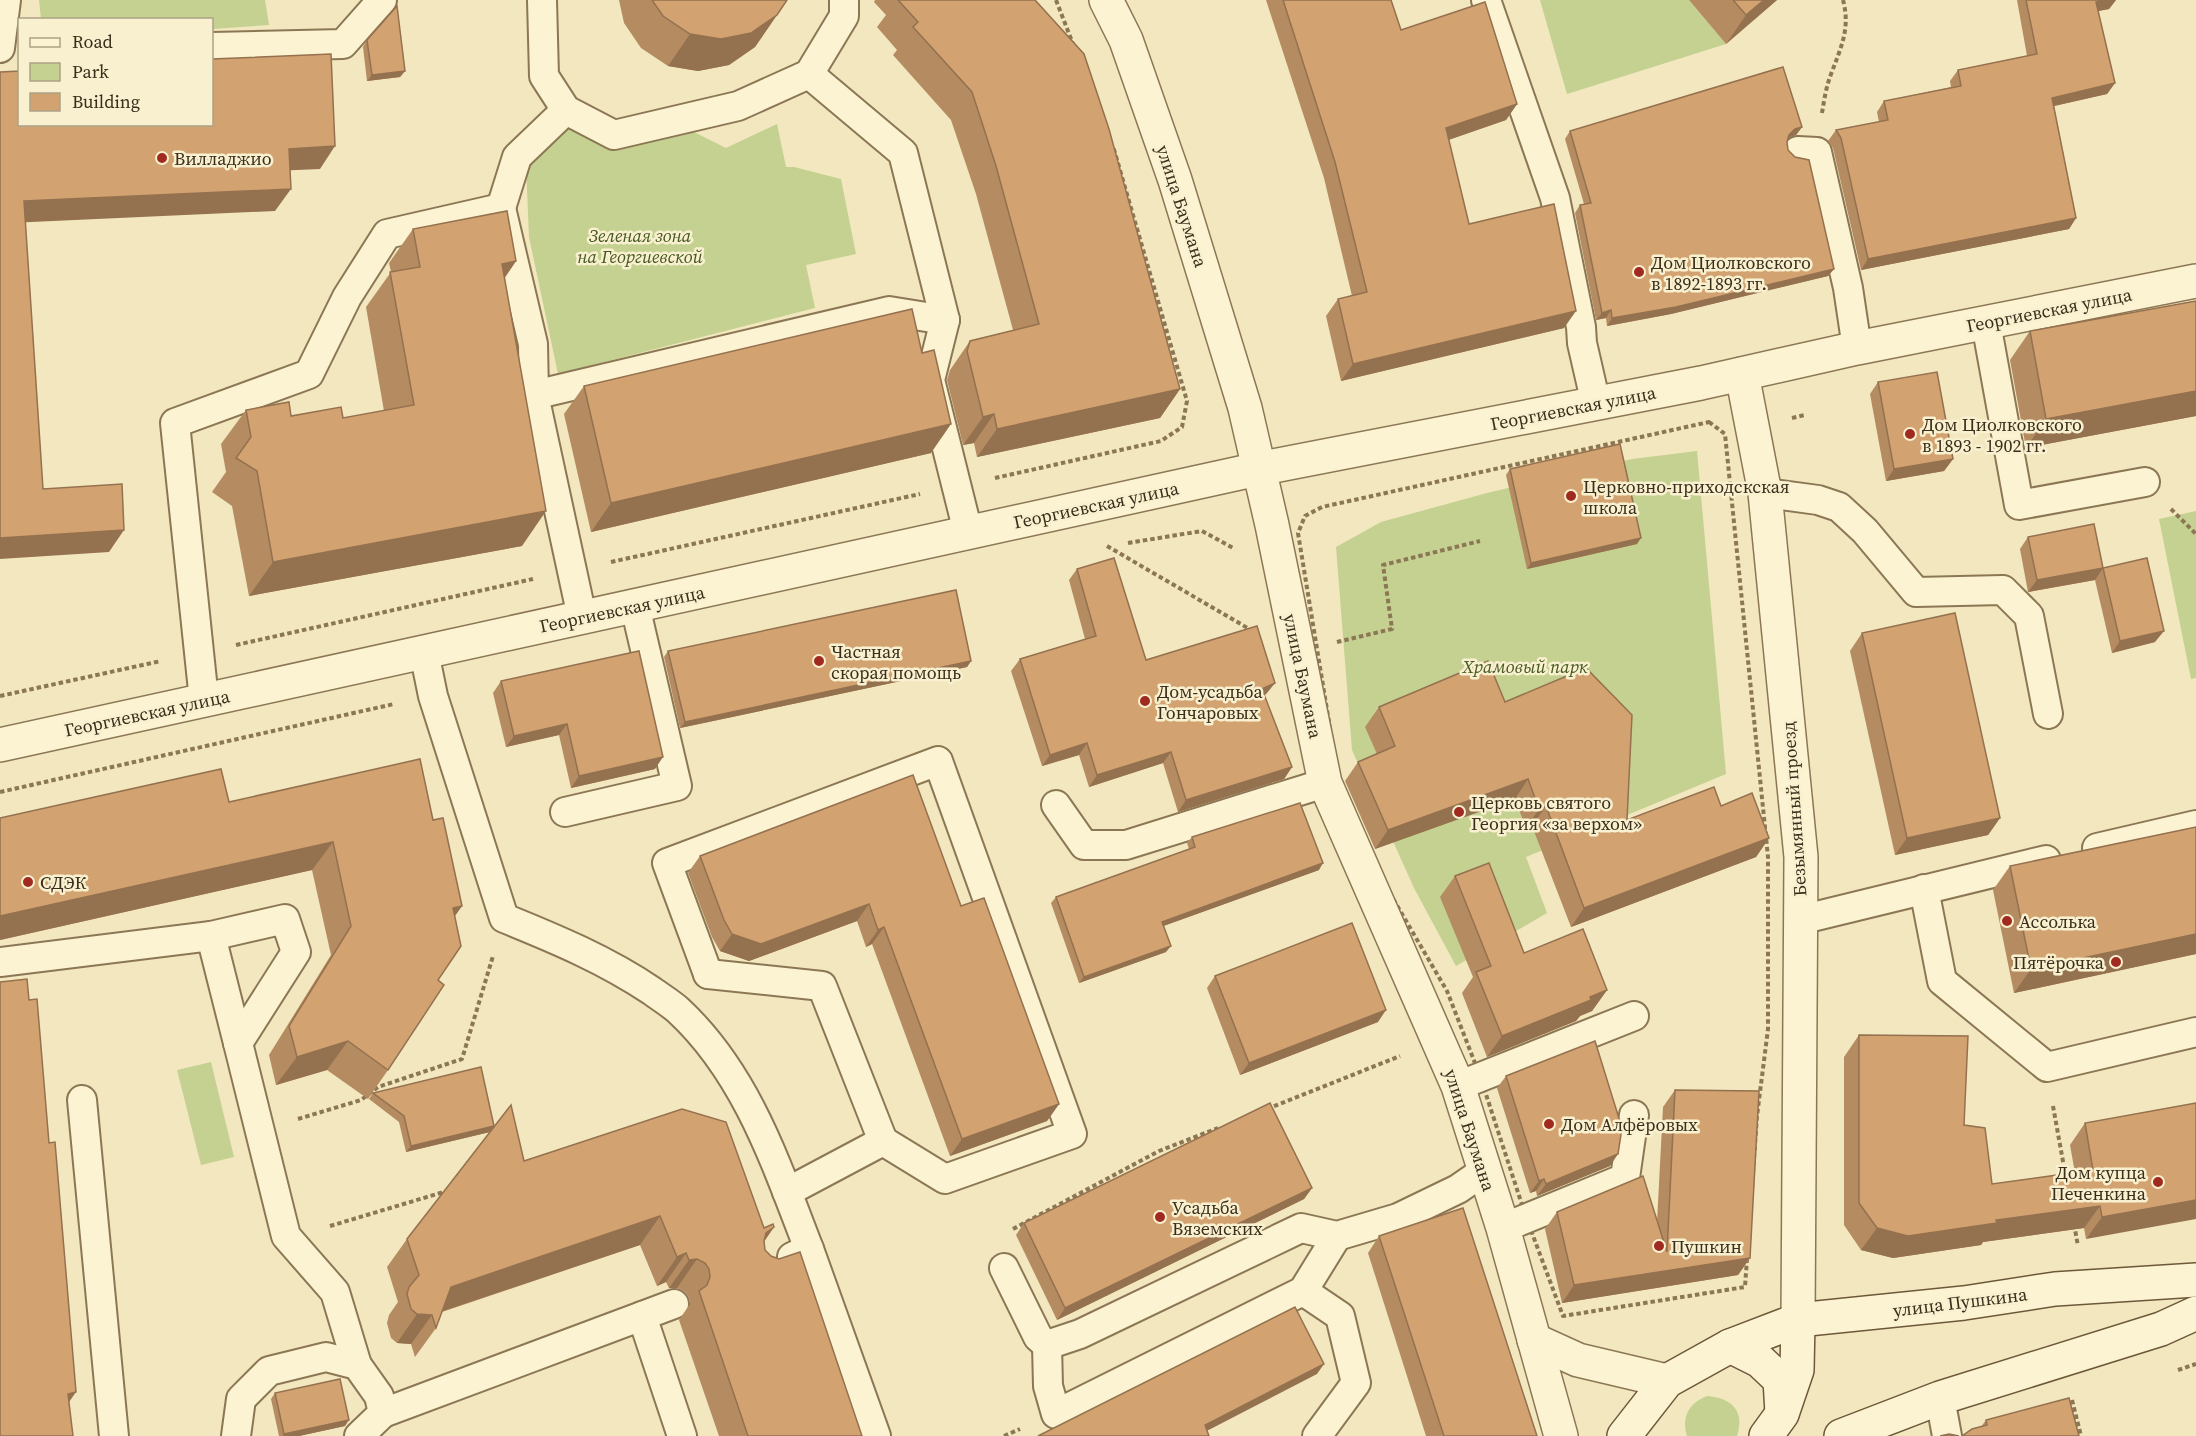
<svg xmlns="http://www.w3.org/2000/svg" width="2196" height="1436" viewBox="0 0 2196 1436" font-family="'Source Serif 4',serif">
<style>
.green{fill:#c4d191}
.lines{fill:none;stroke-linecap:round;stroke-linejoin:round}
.lane-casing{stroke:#8c7755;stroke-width:32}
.street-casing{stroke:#8c7755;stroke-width:36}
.secondary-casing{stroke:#6d5839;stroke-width:36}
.path{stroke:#8c7755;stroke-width:4;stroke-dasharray:4.5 3;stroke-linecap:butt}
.lane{stroke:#fcf3d2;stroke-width:28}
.street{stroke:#fcf3d2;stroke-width:33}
.secondary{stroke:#fcf3d2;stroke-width:33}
.wall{fill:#b58b61}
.shaded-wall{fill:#94714f}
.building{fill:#d3a271;stroke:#94714f;stroke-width:1.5}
.poi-dot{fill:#a02a20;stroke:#f8f0cf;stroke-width:2}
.labels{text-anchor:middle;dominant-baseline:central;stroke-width:5;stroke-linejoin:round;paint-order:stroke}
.poi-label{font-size:18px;fill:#3a2d1b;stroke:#f8f0cf;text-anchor:start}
.street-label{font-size:18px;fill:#3a2d1b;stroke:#f8f0cf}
.park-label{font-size:18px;font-style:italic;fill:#455820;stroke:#f8f0cf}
</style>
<rect width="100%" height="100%" fill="#f2e7be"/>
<!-- green -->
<g class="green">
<path d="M39 0H265L269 25 212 29V20L41 19Z"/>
<path d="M1540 0H1689L1726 44 1567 94Z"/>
<path d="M777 124 786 167H794L841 179 856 254 806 265 815 308 558 374 529 237 526 165 566 126 609 146 688 129 726 148Z"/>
<path d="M1697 451 1726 774 1526 857 1547 913 1456 966 1414 888 1352 750 1336 547 1381 522 1487 493 1632 459Z"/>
<path d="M2196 511V678L2191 679 2159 519Z"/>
<path d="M211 1062 234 1157 201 1165 177 1070Z"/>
<path d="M1707 1396C1732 1398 1745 1411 1737 1436H1687C1681 1417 1689 1403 1707 1396Z"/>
</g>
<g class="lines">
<defs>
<g id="lane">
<path d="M542 0 544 76 566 110 614 135 738 106 809 74 844 16V0"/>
<path d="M1486 0 1555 198 1581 327 1582 343 1596 404"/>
<path d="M212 47 343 44 382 0"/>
<path d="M0 48 6 0"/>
<path d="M809 74 903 153 945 320 930 380 968 532"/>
<path d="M1798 151 1817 152 1848 288 1857 348"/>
<path d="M501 208 517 157 566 110"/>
<path d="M1986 323 2019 505 2145 482"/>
<path d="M1765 493 1818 500 1839 507 1865 531 1916 592 2003 590 2029 616 2048 714"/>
<path d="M582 617 534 395 889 311 945 320"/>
<path d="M424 652 433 696 504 918C556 939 606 960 652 991 660 997 670 1003 678 1010 747 1074 776 1164 809 1249"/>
<path d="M204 700 175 423 309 374 347 297 387 234 501 208 533 344 534 395"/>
<path d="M1056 805 1084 845H1126L1325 783"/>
<path d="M565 812 677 786 635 606"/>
<path d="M2097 848 2196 825"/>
<path d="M1924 889 1942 981 2047 1067 2196 1032"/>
<path d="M1800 920 2046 860"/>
<path d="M211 936 238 1043"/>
<path d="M0 962 211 936 285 919 296 952 238 1043 286 1236 335 1292 357 1365"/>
<path d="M708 974 667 863 938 761 1072 1134 945 1179 883 1141 787 1192"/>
<path d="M708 974 822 986 883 1141"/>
<path d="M1458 1086 1634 1016"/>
<path d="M82 1100 114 1436"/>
<path d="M1503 1228 1625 1178 1634 1115"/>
<path d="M792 1257 809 1249 876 1436"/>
<path d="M1004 1268 1038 1337 1047 1345 1080 1334 1301 1228 1337 1236 1398 1218 1458 1189 1484 1171"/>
<path d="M1303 1291 1340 1316 1356 1383 1317 1436"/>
<path d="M674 1304 642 1316 682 1436"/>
<path d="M1047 1345 1048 1386 1056 1414 1303 1291 1337 1236"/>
<path d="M1940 1398 1947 1436"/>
<path d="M383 1413 642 1316"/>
<path d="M236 1436 241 1399 269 1371 326 1357 357 1365 379 1396 383 1413 359 1436"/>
</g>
<g id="street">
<path d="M1106 0 1126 40 1175 180 1245 408 1272 525 1325 783 1458 1086 1503 1228 1561 1436"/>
<path d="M1742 374 1765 493 1801 857 1798 1320"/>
<path d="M0 745 1258 469 1701 383 1857 348 2196 281"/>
<path d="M1534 1340 1578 1360 1667 1381"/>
</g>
<g id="secondary">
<path d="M1730 1346 1760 1361 1780 1380 1782 1413"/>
<path d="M1624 1436 1667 1381 1730 1346 1798 1320 1964 1303 2055 1289 2196 1280"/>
<path d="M1766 1436 1782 1414 1797 1370 1798 1320"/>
<path d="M1841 1436 1940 1398 2161 1329 2196 1313"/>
</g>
</defs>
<!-- lane casing -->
<use href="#lane" class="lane-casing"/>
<!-- street casing -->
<use href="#street" class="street-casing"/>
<!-- secondary casing -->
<use href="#secondary" class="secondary-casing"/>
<!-- path -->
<g class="path">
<path d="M1056 0 1073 44"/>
<path d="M1822 113C1824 101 1826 88 1830 77 1840 49 1851 30 1843 0"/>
<path d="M1792 418 1805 415"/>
<path d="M1709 422 1725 434 1768 857V1029L1757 1116 1745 1287 1563 1316 1526 1217 1480 1076 1447 991 1357 837 1339 783 1298 533 1305 516 1322 507Z"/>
<path d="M995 478 1161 441 1182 427 1187 401 1113 146"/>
<path d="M2171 509 2196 534"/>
<path d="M1128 543 1202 531 1235 549"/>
<path d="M1107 546 1251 630"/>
<path d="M611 562 920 494"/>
<path d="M1337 642 1392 629 1383 565 1480 541"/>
<path d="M236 645 533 579"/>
<path d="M0 696 161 661"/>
<path d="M0 792 394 704"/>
<path d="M2053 1106 2066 1178"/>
<path d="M1267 1109 1400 1056"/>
<path d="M298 1119 361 1100 378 1087 462 1059 493 956"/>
<path d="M2074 1224 2078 1246"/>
<path d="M330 1226 447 1191"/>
<path d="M1013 1229 1159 1151 1218 1128"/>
<path d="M2178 1370 2196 1364"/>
<path d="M2072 1400 2081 1436"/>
<path d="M1004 1436 1020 1429"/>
</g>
<!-- lane -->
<use href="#lane" class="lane"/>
<!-- street -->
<use href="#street" class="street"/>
<!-- secondary -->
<use href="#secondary" class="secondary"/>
</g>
<!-- wall -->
<g class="wall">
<path d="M619 0H787L755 47 729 65 698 71 668 66 641 48 624 23Z"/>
<path d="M875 0H1035L1180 389 1160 418 977 457 974 443 963 445 947 380 950 370 970 341 1013 330 976 194 951 120 893 55 897 50 877 27 886 15 874 2Z"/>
<path d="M1266 0H1391L1401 30 1517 104 1506 120 1448 140 1469 224 1564 328 1341 381 1326 316 1338 299 1352 296 1324 178Z"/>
<path d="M1689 0H1777L1726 44Z"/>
<path d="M2017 0H2116L2109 9 2098 11 2115 83 2107 94 2054 106 2076 218 2069 229 1861 270 1833 148 1828 141 1836 130 1879 122 1877 112 1884 101 1951 87 1950 81 1958 70 2027 56Z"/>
<path d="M367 40 405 71 400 77 367 81 363 47Z"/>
<path d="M1802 127 1796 135 1790 137 1788 138 1787 142 1788 150 1834 269 1828 276 1671 314 1607 326 1606 318 1596 320 1575 213 1580 205 1584 204 1565 139 1570 131Z"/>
<path d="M413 229 516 261 504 279 522 546 249 596 232 506 212 492 226 472 221 444 246 410 291 416 343 418 384 411 366 307 391 272 389 263Z"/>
<path d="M2196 301V416L2026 448 2010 360 2030 331Z"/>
<path d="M1878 382 1953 459 1944 471 1886 481 1870 394Z"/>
<path d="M584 386 931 453 591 532 564 414Z"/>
<path d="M1510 469 1637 544 1527 569 1506 475Z"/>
<path d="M2028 537 2103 568 2155 642 2112 653 2095 580 2028 592 2020 549Z"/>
<path d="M1077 569 1146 660 1275 683 1266 694 1264 695 1292 767 1284 779 1178 812 1163 763 1089 787 1079 755 1042 766 1011 671 1020 659 1085 639 1069 580Z"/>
<path d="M1862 633 2000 818 1988 835 1895 855 1850 651Z"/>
<path d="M668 651 971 661 967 667 680 728 664 657Z"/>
<path d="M501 681 655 769 571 788 559 735 506 747 493 693Z"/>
<path d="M1505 702 1627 820 1721 806 1769 838 1756 857 1571 927 1532 826 1526 828 1515 799 1375 849 1345 781 1358 762 1377 754 1365 727 1379 707Z"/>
<path d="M229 802 433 820 462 906 454 917 438 980 388 1070 368 1099 327 1070 276 1085 269 1055 331 955 312 870 0 940V818Z"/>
<path d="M2196 827V954L2014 993 1993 890 2010 866Z"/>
<path d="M1192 837 1319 870 1163 926 1166 952 1079 983 1051 903 1056 897 1189 849 1187 843Z"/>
<path d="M700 856 961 906 1059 1104 1047 1121 950 1156 872 944 866 947 857 921 749 961 720 951 712 937 688 873Z"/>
<path d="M1455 876 1524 953 1607 990 1592 1011 1580 1016 1576 1021 1487 1057 1462 993 1473 977 1440 897Z"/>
<path d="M1215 976 1378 1022 1240 1075 1207 988Z"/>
<path d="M1859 1035 1964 1125 1992 1184 2075 1173 2070 1145 2085 1123 2196 1103 2086 1239 2084 1228 1983 1242 1981 1245 1893 1258 1861 1250 1844 1225V1057Z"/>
<path d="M1506 1076 1610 1166 1537 1196 1536 1191 1530 1193 1497 1088Z"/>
<path d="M1675 1090 1750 1258 1738 1275 1562 1303 1545 1229 1557 1212 1657 1222 1663 1107Z"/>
<path d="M373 1093 494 1126 524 1161 764 1228 774 1227 764 1242 765 1250 862 1436H719L679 1320 690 1304 689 1298 685 1292 677 1288H669L666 1282 657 1286 640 1245 442 1312 436 1328 415 1357 411 1344 397 1343 391 1338 387 1323 389 1315 398 1302 387 1267 407 1239 490 1132 406 1152 399 1122 369 1099Z"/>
<path d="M1312 1188 1304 1199 1057 1320 1016 1235 1024 1223Z"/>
<path d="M1379 1236 1537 1436H1426L1368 1253Z"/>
<path d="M275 1393 345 1426 299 1436H279L271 1399Z"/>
<path d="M1986 1420 2079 1436 1981 1427Z"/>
</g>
<!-- shaded-wall -->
<g class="shaded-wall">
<path d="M1764 0H1777L1726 44 1746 15Z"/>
<path d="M2107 0H2116L2109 9 2088 13 2096 2Z"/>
<path d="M777 15 755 47 729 65 698 71 668 66 690 34Z"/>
<path d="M405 71 400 77 367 81 372 75Z"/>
<path d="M2115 83 2107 94 2045 108 2052 98Z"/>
<path d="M1517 104 1506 120 1434 145 1446 128Z"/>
<path d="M1802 127 1796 135 1790 137 1784 143 1789 135 1795 129Z"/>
<path d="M335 146 320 169 274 171 289 149Z"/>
<path d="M291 189 275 211 9 223 24 201Z"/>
<path d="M2076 218 2069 229 1861 270 1868 259Z"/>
<path d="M516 261 492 296 502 264Z"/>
<path d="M1834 269 1828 276 1671 314 1607 326 1612 318Z"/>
<path d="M1611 310 1606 318 1596 320 1602 313Z"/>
<path d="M1576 311 1564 328 1341 381 1353 364Z"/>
<path d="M1180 389 1160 418 977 457 997 429Z"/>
<path d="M2196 391V416L2026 448 2046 419Z"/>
<path d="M994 414 974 443 963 445 983 417Z"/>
<path d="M951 424 931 453 591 532 611 503Z"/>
<path d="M1953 459 1944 471 1886 481 1894 469Z"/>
<path d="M546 511 522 546 249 596 273 562Z"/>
<path d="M124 530 109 552 0 559V538Z"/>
<path d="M1641 538 1637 544 1527 569 1531 563Z"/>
<path d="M2103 568 2095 580 2028 592 2037 580Z"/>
<path d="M2164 631 2155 642 2112 653 2120 641Z"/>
<path d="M971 661 967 667 680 728 685 722Z"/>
<path d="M1275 683 1266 694 1254 701 1262 689Z"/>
<path d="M567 724 559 735 506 747 514 736Z"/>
<path d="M1087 743 1079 755 1042 766 1050 755Z"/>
<path d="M1171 752 1163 763 1089 787 1097 775Z"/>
<path d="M663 757 655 769 571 788 579 776Z"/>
<path d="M1292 767 1284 779 1178 812 1186 800Z"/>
<path d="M1528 779 1515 799 1375 849 1388 830Z"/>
<path d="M1546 806 1532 826 1526 828 1539 809Z"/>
<path d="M2000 818 1988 835 1895 855 1907 838Z"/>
<path d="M1769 838 1756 857 1571 927 1584 908Z"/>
<path d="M333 842 312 870 0 940V916Z"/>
<path d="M1323 863 1319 870 1158 928 1162 922Z"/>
<path d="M869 904 857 921 749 961 720 951 732 934Z"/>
<path d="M462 906 442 934 453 908Z"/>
<path d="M884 927 872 944 866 947 878 930Z"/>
<path d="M2196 934V954L2014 993 2031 969Z"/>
<path d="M1171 946 1166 952 1079 983 1084 977Z"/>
<path d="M1607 990 1592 1011 1580 1016 1576 1021 1487 1057 1502 1036Z"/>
<path d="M1386 1010 1378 1022 1240 1075 1249 1063Z"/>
<path d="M348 1041 327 1070 276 1085 297 1057Z"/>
<path d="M1059 1104 1047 1121 950 1156 962 1139Z"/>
<path d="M494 1126 490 1132 406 1152 411 1146Z"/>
<path d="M1618 1154 1610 1166 1537 1196 1546 1184Z"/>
<path d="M1544 1179 1536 1191 1530 1193 1539 1181Z"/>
<path d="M1312 1188 1304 1199 1057 1320 1065 1308Z"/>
<path d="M2196 1200V1219L2086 1239 2102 1217Z"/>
<path d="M2100 1206 2084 1228 1983 1242 1981 1245 1893 1258 1861 1250 1877 1228 1996 1220Z"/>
<path d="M660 1216 640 1245 431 1315 451 1287Z"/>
<path d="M774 1227 754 1255 766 1233Z"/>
<path d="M686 1253 666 1282 657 1286 677 1257Z"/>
<path d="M1750 1258 1738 1275 1562 1303 1574 1285Z"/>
<path d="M697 1259 677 1288H669L689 1260Z"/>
<path d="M417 1314 432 1315 411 1344 397 1343Z"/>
<path d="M1324 1364 1317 1374 1197 1436 1205 1425Z"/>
<path d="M76 1392 60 1415 68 1394Z"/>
<path d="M349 1420 345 1426 299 1436H283L284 1434Z"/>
</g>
<!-- building -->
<g class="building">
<path d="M652 0H787L777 15 751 33 721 39 690 34 663 16Z"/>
<path d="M898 0H1035L1084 54 1109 129 1180 389 997 429 994 414 983 417 967 351 970 341 1039 324 996 166 972 92 913 27 918 22Z"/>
<path d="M1283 0H1391L1401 30 1485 2 1517 104 1446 128 1469 224 1554 204 1576 311 1353 364 1338 299 1367 292 1335 162Z"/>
<path d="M1733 0H1764L1746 15Z"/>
<path d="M2026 0H2107L2096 2 2115 83 2052 98 2076 218 1868 259 1841 138 1836 130 1888 120 1884 101 1961 86 1958 70 2037 54Z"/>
<path d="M397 6 405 71 372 75 367 40Z"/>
<path d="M331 54 335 146 289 149 291 189 24 201 43 489 122 484 124 530 0 538V72L20 71V124H212V59Z"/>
<path d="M1783 67 1802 127 1795 129 1789 135 1787 142 1788 150 1795 157 1809 160 1834 269 1676 307 1612 318 1611 310 1602 313 1580 205 1591 203 1570 131Z"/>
<path d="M507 211 516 261 502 264 546 511 273 562 257 471 236 458 251 437 246 410 289 402 291 416 341 407 343 418 414 405 390 272 420 267 413 229Z"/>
<path d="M2196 301V391L2046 419 2030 331Z"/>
<path d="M912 309 922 353 934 350 951 424 611 503 584 386Z"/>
<path d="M1937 372 1953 459 1894 469 1878 382Z"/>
<path d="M1620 444 1641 538 1531 563 1510 469Z"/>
<path d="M2094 524 2103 568 2037 580 2028 537Z"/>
<path d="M1114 558 1146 660 1257 626 1275 683 1262 689 1292 767 1186 800 1171 752 1097 775 1087 743 1050 755 1020 659 1096 636 1077 569Z"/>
<path d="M2147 558 2164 631 2120 641 2103 568Z"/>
<path d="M956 590 971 661 685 722 668 651Z"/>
<path d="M1955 613 2000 818 1907 838 1862 633Z"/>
<path d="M639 651 663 757 579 776 567 724 514 736 501 681Z"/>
<path d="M1488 661 1505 702 1586 668 1632 715 1627 820 1714 787 1721 806 1752 793 1769 838 1584 908 1546 806 1539 809 1528 779 1388 830 1358 762 1395 746 1379 707Z"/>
<path d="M420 759 433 820 443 818 462 906 453 908 461 946 438 980 444 985 388 1070 348 1041 297 1057 289 1026 351 926 333 842 0 916V818L221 769 229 802Z"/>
<path d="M913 775 961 906 984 898 1059 1104 962 1139 884 927 878 930 869 904 761 944 732 934 724 920 700 856Z"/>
<path d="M1300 803 1323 863 1162 922 1171 946 1084 977 1056 897 1195 847 1192 837Z"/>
<path d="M2196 827V934L2031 969 2010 866Z"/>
<path d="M1489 863 1524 953 1583 929 1607 990 1590 997 1591 1000 1502 1036 1476 972 1491 966 1455 876Z"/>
<path d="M1352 923 1386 1010 1249 1063 1215 976Z"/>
<path d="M27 979 29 1000 37 999 49 1143 55 1142 76 1392 68 1394 73 1436H0V982Z"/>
<path d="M1859 1035 1968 1036 1964 1125 1985 1128 1992 1184 2093 1170 2085 1123 2196 1103V1200L2102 1217 2100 1206 1996 1220 1997 1223 1908 1236 1877 1228 1859 1203Z"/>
<path d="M1595 1041 1622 1128 1618 1154 1546 1184 1544 1179 1539 1181 1506 1076Z"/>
<path d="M481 1067 494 1126 411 1146 404 1116 373 1093Z"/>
<path d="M1675 1090 1759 1091 1750 1258 1574 1285 1557 1212 1643 1176 1667 1252Z"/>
<path d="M1270 1103 1312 1188 1065 1308 1024 1223Z"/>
<path d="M511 1105 524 1161 682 1109 726 1122 764 1228 773 1224 774 1227 766 1233 764 1241 765 1250 771 1256 779 1259 800 1252 862 1436H748L699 1291 707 1285 710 1277 709 1269 705 1263 697 1259 689 1260 686 1253 677 1257 660 1216 451 1287 436 1328 432 1315 417 1314 411 1309 407 1294 409 1287 419 1275 407 1239Z"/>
<path d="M1463 1208 1537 1436H1444L1379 1236Z"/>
<path d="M1295 1307 1324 1364 1205 1425 1209 1436H1038Z"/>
<path d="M340 1379 349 1420 284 1434 275 1393Z"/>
<path d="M2069 1398 2079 1436H1962L1972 1429 1987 1425 1986 1420Z"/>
<path d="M1949 1434 1959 1436H1940Z"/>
</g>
<!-- markers -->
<g class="poi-dot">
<circle cx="162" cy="158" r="6"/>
<circle cx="1639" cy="272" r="6"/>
<circle cx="1910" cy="434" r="6"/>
<circle cx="1571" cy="496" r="6"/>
<circle cx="819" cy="661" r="6"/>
<circle cx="1145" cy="701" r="6"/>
<circle cx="1459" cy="812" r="6"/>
<circle cx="28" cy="882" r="6"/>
<circle cx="2007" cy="921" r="6"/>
<circle cx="2116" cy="962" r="6"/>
<circle cx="1549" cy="1124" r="6"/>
<circle cx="2158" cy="1182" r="6"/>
<circle cx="1160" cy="1217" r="6"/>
<circle cx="1659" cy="1246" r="6"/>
</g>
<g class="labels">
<!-- poi labels -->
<g class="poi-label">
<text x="174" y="158">Вилладжио</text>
<text x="1651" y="262">Дом Циолковского<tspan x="1651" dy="21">в 1892-1893 гг.</tspan></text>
<text x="1922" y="424">Дом Циолковского<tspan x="1922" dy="21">в 1893 - 1902 гг.</tspan></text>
<text x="1583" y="486">Церковно-приходскская<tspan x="1583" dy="21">школа</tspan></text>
<text x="831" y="651">Частная<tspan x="831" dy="21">скорая помощь</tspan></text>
<text x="1157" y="691">Дом-усадьба<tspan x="1157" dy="21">Гончаровых</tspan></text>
<text x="1471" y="802">Церковь святого<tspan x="1471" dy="21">Георгия «за верхом»</tspan></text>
<text x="40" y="882">СДЭК</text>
<text x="2019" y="921">Ассолька</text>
<text x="2104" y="962" text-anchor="end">Пятёрочка</text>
<text x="1561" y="1124">Дом Алфёровых</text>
<text x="2146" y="1172" text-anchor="end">Дом купца<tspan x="2146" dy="21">Печенкина</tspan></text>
<text x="1172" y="1207">Усадьба<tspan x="1172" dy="21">Вяземских</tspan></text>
<text x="1671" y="1246">Пушкин</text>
</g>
<!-- street labels -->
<g class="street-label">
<text transform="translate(1182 206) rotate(72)">улица Баумана</text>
<text transform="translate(2049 310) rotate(-11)">Георгиевская улица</text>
<text transform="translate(1573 408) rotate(-11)">Георгиевская улица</text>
<text transform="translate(1096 505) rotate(-12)">Георгиевская улица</text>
<text transform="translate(622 609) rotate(-12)">Георгиевская улица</text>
<text transform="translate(1303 676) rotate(78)">улица Баумана</text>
<text transform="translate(147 713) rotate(-12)">Георгиевская улица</text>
<text transform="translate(1794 809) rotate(-94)">Безымянный проезд</text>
<text transform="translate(1470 1130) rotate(72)">улица Баумана</text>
<text transform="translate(1960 1302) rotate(-7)">улица Пушкина</text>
</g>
<!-- park labels -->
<g class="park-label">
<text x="640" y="235">Зеленая зона<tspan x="640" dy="21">на Георгиевской</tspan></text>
<text x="1525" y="666">Храмовый парк</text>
</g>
</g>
<!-- legend -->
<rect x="18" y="18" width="195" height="108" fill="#f8f0cf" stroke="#aca287" stroke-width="1.5"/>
<rect x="30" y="38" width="30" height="9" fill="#fcf3d2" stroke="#aca287" stroke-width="1.5"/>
<text x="72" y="48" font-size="18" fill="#3a2d1b">Road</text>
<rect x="30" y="63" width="30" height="18" fill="#c4d191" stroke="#aca287" stroke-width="1.5"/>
<text x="72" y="78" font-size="18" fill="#3a2d1b">Park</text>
<rect x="30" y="93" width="30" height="18" fill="#d3a271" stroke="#aca287" stroke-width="1.5"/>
<text x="72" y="108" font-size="18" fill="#3a2d1b">Building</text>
</svg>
